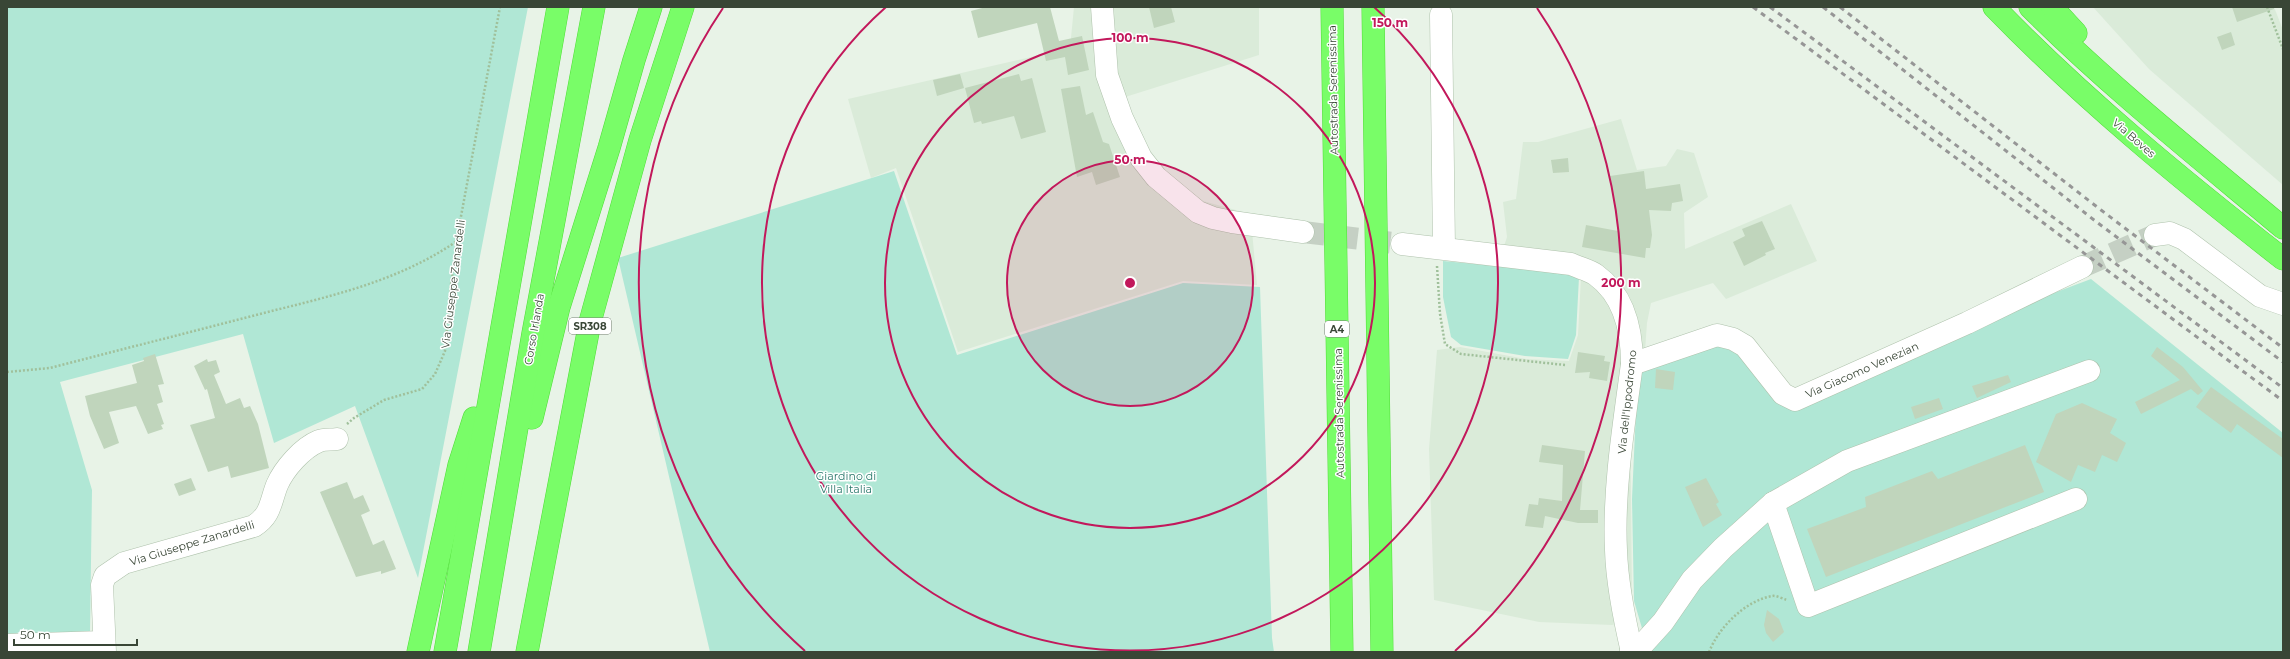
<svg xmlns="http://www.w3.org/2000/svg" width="2290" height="659" viewBox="0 0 2290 659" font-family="Montserrat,sans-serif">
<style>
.residential{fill:#daebd9}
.green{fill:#b0e7d5}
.building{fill:#c0d5bc}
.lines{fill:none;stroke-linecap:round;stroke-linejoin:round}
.minor-tunnel{stroke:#c5d0c4;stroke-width:22;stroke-dasharray:22 11;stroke-linecap:butt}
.minor-casing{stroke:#afc2ac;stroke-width:23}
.highway-casing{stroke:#50dc38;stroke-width:23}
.path{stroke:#a0c09b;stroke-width:2.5;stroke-dasharray:2 2;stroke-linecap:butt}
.minor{stroke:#fff;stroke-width:22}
.highway{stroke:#79fd68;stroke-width:22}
.rail{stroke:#969696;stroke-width:3;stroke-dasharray:5 5;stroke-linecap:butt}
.ring{fill:none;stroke:#c2185b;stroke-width:2}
.labels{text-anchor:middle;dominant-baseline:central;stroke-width:3;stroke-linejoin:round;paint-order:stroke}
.shield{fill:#fff;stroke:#747e72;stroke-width:1}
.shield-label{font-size:10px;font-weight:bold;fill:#394636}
.street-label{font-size:11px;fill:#394636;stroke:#fff}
.park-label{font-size:11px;fill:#29786b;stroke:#fff}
.centre{fill:#c2185b;stroke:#fff;stroke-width:2}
.ring-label{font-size:12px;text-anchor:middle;font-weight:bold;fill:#c2185b;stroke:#fff;stroke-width:3;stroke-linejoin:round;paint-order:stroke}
</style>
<rect width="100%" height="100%" fill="#e8f3e7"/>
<!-- residential -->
<g class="residential">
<path d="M1074 7H1259V55L1122 98 1134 131 1163 171 1203 201 1243 212 1301 220 1302 239 1252 231 1257 285 1183 281 958 352 896 168 871 178 848 99 1070 48Z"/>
<path d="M2093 7H2274L2283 30V185L2149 69Z"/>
<path d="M1621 119 1637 170 1666 166 1677 149 1694 153 1708 197 1684 213 1685 249 1791 204 1817 261 1726 299 1713 283 1651 303 1647 323 1645 351 1630 388 1632 603 1636 618 1612 625 1539 622 1434 600 1429 449 1437 350 1460 347 1526 359 1569 361 1578 335 1581 277 1498 265 1507 237 1503 202 1516 199 1523 142H1538Z"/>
</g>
<!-- green -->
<g class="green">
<path d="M7 7H528L418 578 355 406 274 443 243 334 60 382 92 490 90 633 7 634Z"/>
<path d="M894 171 957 355 1183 283 1260 287 1272 638 1274 652H710L618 258Z"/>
<path d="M1443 261 1496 266 1529 265 1579 277 1576 335 1568 359 1525 356 1461 345 1451 337 1443 297Z"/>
<path d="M2091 279 2283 433V652H1649L1634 601 1632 499 1637 388 1642 368 1714 345 1742 352 1778 397Z"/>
</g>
<!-- building -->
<g class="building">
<path d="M986 7H1050L1059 41 1082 36 1089 70 1068 75 1065 57 1046 61 1037 23 978 38 971 11Z"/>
<path d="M1149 7H1171L1175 22 1154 28Z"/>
<path d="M2232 7H2274V9L2237 22Z"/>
<path d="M2231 32 2235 45 2222 50 2217 37Z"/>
<path d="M960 74 964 88 937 96 933 80Z"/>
<path d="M1019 74 1021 81 1032 78 1046 132 1021 139 1014 116 982 124 981 121 974 123 965 88Z"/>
<path d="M1080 86 1086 115 1093 112 1103 142 1109 144 1120 177 1096 185 1092 172 1077 177 1061 89Z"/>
<path d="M1568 158 1569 172 1553 173 1551 160Z"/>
<path d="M1644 171 1646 189 1680 184 1683 201 1672 203 1671 211 1649 210 1652 235 1650 248H1646L1645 258 1582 247 1586 225 1618 231 1610 176Z"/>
<path d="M1762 221 1775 249 1765 253 1766 255 1744 266 1733 242 1745 236 1742 229Z"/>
<path d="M2157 347 2183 367 2203 391 2198 395 2191 389 2141 414 2135 402 2180 380 2151 356Z"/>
<path d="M1578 352 1605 356 1604 361 1610 362 1607 381 1589 378 1590 372 1575 373Z"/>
<path d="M155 354 164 384 158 385 163 402 157 404 164 424 161 425 163 429 148 434 136 406 109 412 119 443 104 449 90 416 85 396 137 383 132 365 144 361 143 358Z"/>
<path d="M207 359 208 362 216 360 220 372 214 375 226 404 240 398 244 408 250 406 258 424 269 468 231 478 228 466 208 472 190 425 215 418 207 389 205 390 194 366Z"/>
<path d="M1656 369 1675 372 1673 390 1655 388Z"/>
<path d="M2008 375 2011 382 1977 398 1972 386Z"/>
<path d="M2211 387 2283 439V458L2237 424 2231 433 2196 407Z"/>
<path d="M1939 398 1943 409 1915 419 1911 407Z"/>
<path d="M2082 403 2117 419 2110 433 2126 443 2117 462 2102 455 2095 472 2078 465 2071 482 2036 462 2056 414Z"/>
<path d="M1542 445 1585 451 1580 510H1598V523H1578L1545 516 1543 528 1525 526 1529 504 1538 505 1539 498 1562 501 1563 465 1539 462Z"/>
<path d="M2025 445 2044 492 1826 577 1807 529 1866 507 1865 497 1932 471 1938 479Z"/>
<path d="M191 478 196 490 179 496 174 484Z"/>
<path d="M1706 478 1719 502 1716 504 1722 515 1703 527 1685 487Z"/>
<path d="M347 482 354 499 363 495 370 511 361 515 373 545 384 540 396 569 381 574V571L356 577 320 492Z"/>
<path d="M1767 610 1779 619 1784 632 1773 642 1766 633 1764 625Z"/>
</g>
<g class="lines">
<!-- minor-tunnel -->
<g class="minor-tunnel">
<path d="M1303 232 1402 244"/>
<path d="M2082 267 2155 235"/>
</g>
<defs>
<g id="minor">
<path d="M1102 7 1107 75 1122 118 1141 158 1156 177 1198 212 1213 218 1232 222 1303 232"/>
<path d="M1441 15 1444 248"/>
<path d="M2155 235 2170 233 2184 239 2260 296 2283 304"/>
<path d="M1402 244 1571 264C1579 268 1589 270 1596 275 1625 296 1632 331 1632 364 1624 423 1613 491 1616 550 1617 584 1624 618 1632 652"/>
<path d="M1632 364 1717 335 1733 339 1745 346 1783 394 1795 400 1967 323 2082 267"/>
<path d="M1773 503 1808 606 2076 499"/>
<path d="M7 645 103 642"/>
<path d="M1631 650 1643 644 1663 622 1692 580 1723 548 1773 503 1847 461 2089 371"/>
<path d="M105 652 102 585 105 576 124 563 254 526C271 515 270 503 277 485 284 469 302 448 319 441 324 439 332 440 337 439"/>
</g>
<g id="highway">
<path d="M1332 7 1342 652"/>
<path d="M1373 7 1382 652"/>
<path d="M1994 7C2083 99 2182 180 2283 259"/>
<path d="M2030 7C2109 86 2197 156 2283 228"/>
<path d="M2052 7 2076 33"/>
<path d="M532 418 559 307 609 148 634 60 651 7"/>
<path d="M418 652 459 465 474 418"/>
<path d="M445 652 558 7"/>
<path d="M479 652 533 333 594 7"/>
<path d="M527 652 590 322 640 140 683 7"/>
</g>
</defs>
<!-- minor casing -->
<use href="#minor" class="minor-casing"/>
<!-- highway casing -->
<use href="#highway" class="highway-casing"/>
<!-- path -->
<g class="path">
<path d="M2267 7 2283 49"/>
<path d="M1437 266 1440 314 1445 344 1461 354 1565 365"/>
<path d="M7 372 50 368C119 350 187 333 256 315 326 297 396 283 457 241"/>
<path d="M347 424 354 418 384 400 422 389 435 374 445 351 451 284 459 227 500 7"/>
<path d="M1709 652C1719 627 1745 601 1772 596 1776 595 1783 599 1787 600"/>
</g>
<!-- minor -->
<use href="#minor" class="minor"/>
<!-- highway -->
<use href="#highway" class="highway"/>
<!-- rail -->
<g class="rail">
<path d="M1753 7 2283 401"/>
<path d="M1770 7 2283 388"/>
<path d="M1823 7 2094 220 2283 362"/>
<path d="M1840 7 2101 210 2283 348"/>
</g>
</g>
<!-- distance rings -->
<circle cx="1130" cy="283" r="123" fill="#c2185b" fill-opacity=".12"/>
<g class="ring">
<circle cx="1130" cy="283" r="123"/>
<circle cx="1130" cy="283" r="245"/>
<path d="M1374 7A368 368 0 1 1 886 7"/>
<path d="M805 651A491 491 0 0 1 723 8M1537 8A491 491 0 0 1 1455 651"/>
</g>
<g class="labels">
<!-- shield labels -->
<g class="shield">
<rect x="569" y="318" width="42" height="16" rx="3"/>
<rect x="1325" y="321" width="24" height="16" rx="3"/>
</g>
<g class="shield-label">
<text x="590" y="326">SR308</text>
<text x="1337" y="329">A4</text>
</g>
<!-- street labels -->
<g class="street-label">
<text transform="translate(1333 90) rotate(-91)">Autostrada Serenissima</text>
<text transform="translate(2134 138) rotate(41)">Via Boves</text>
<text transform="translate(453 284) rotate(-83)">Via Giuseppe Zanardelli</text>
<text transform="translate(534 329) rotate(-80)">Corso Irlanda</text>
<text transform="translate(1862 370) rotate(-24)">Via Giacomo Venezian</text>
<text transform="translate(1627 402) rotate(-84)">Via dell'Ippodromo</text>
<text transform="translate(1339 413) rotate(-91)">Autostrada Serenissima</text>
<text transform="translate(192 543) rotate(-17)">Via Giuseppe Zanardelli</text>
</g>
<!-- park labels -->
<g class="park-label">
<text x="846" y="476">Giardino di<tspan x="846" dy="13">Villa Italia</tspan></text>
</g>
</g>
<circle cx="1130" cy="283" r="6" class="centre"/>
<g class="ring-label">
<text x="1390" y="27">150 m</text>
<text x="1130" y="42">100 m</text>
<text x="1130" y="164">50 m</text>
<text x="1621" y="287">200 m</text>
</g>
<!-- border -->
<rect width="2290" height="659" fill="none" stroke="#394636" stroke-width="16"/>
<!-- scale -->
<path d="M14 639v6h123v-6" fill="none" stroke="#394636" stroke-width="2"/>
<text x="20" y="639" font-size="12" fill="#394636" stroke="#ffffff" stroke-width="3" paint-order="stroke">50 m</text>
</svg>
